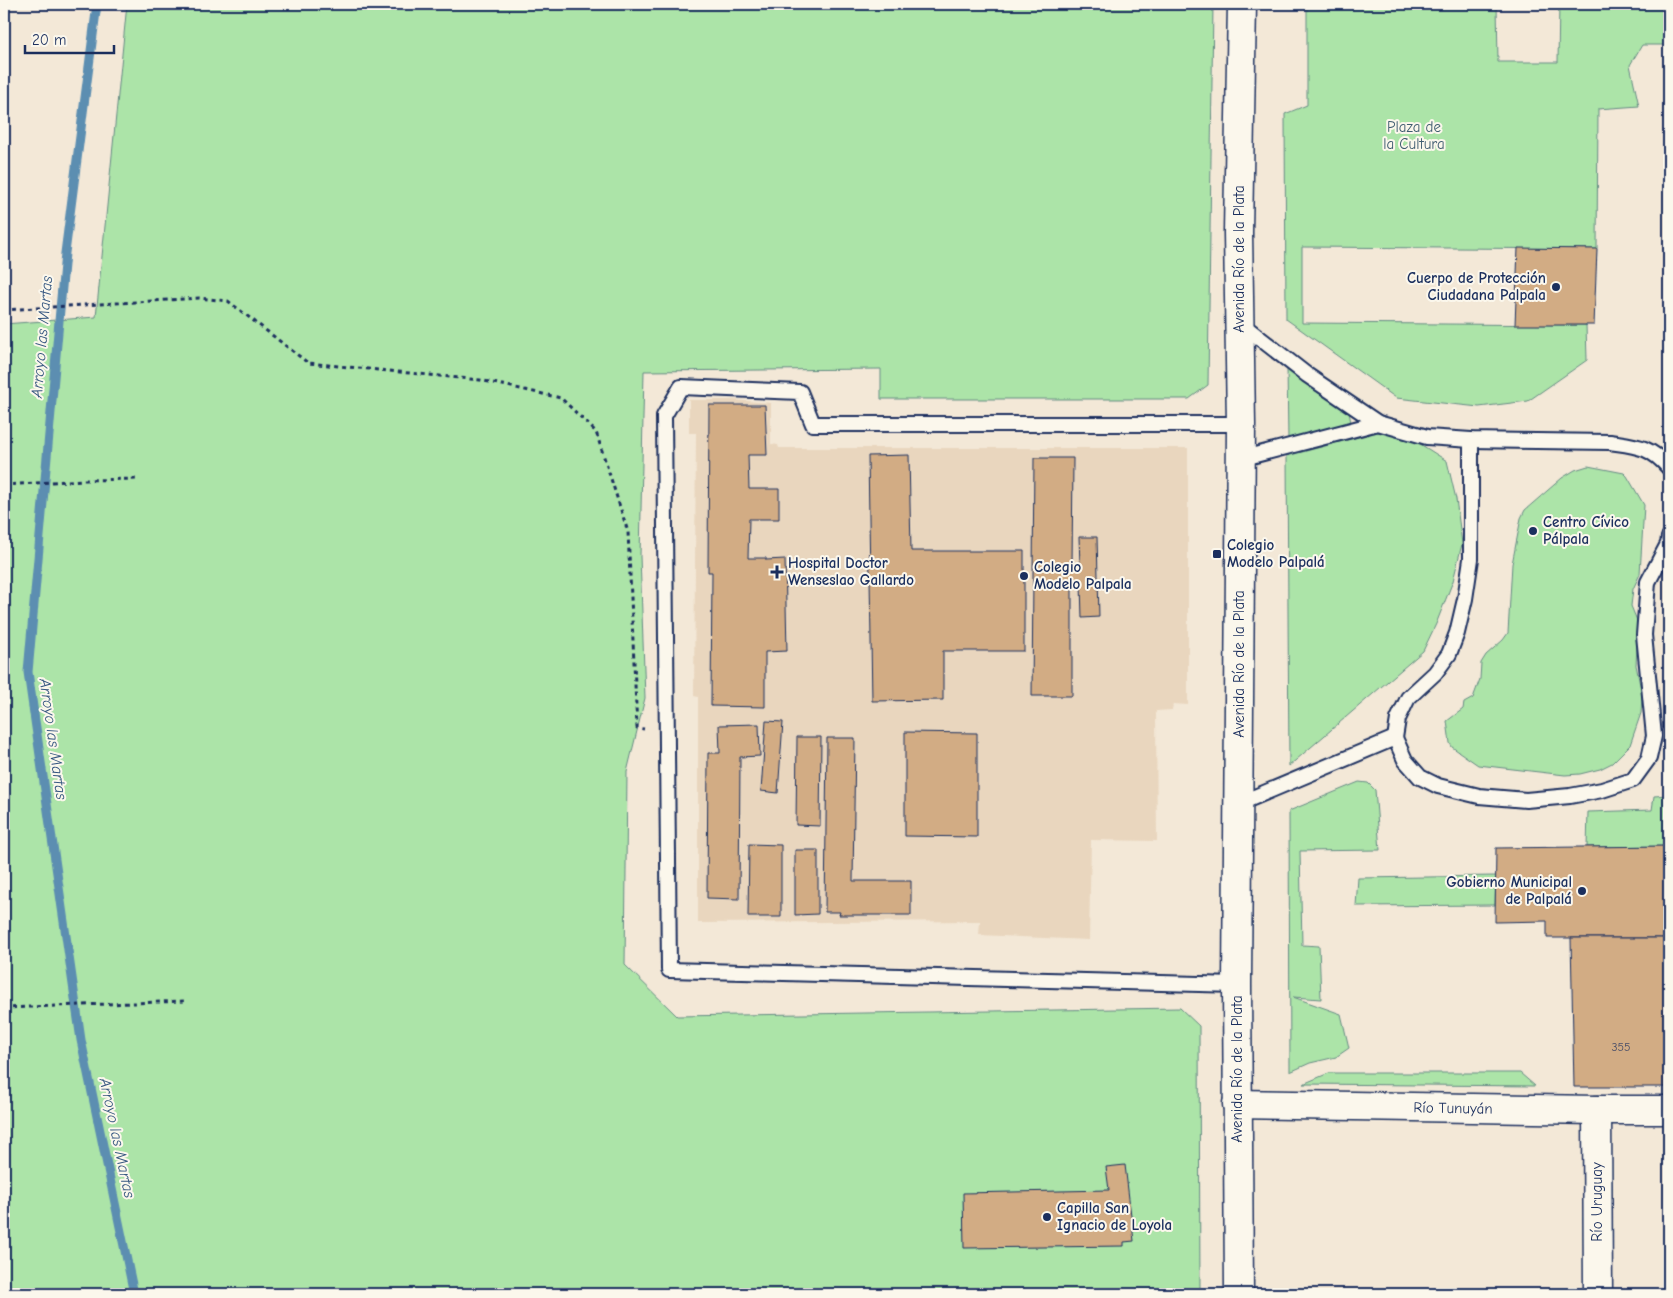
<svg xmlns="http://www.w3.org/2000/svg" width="1673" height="1298" viewBox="0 0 1673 1298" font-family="'Comic Neue',sans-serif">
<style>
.built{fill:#e9d6be}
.green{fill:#ace4a8;stroke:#648a83}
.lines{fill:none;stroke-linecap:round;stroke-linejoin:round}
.stream{stroke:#5b8eb1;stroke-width:9}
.building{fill:#d2ac84;stroke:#1b2f5e}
.lane-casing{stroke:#1b2f5e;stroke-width:18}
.street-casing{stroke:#1b2f5e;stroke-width:31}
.secondary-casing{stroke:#1b2f5e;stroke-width:31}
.path{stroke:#1b2f5e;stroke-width:3;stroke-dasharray:4 4;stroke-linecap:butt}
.lane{stroke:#fbf7ec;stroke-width:14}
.street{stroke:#fbf7ec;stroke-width:28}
.secondary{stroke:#fbf7ec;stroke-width:28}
.poi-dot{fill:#1b2f5e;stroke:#fbf7ec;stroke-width:2}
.labels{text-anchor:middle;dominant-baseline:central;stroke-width:4;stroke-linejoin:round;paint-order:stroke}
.number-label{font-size:12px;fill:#494e68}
.park-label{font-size:15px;fill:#3f5c70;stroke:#fbf7ec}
.street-label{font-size:15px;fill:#1b2f5e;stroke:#fbf7ec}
.poi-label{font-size:15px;font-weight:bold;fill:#1b2f5e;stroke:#fbf7ec;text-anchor:start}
.water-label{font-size:16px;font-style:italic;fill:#365780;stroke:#fbf7ec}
</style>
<rect width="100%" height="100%" fill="#f3e8d7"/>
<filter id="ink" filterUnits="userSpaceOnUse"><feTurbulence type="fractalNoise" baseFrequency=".02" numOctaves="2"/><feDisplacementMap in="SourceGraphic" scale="10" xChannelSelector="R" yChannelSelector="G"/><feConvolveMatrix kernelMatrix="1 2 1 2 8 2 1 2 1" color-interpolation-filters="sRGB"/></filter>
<g filter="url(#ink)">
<!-- built -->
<path class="built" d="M689 400H734L771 403V444L778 445 779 448H1188V705L1173 704 1172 710 1156 711 1157 841 1091 840 1089 940 979 935 980 921 698 923V697L694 696 696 433H689Z"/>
<!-- green -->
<g class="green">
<path d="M127 4H1213L1208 385 1189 399H881V369L644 371 640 556 645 698 627 772 625 965 677 1016 1180 1008 1199 1026 1200 1294H4V324L96 317Z"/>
<path d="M1307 4H1497L1498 62H1558L1559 4H1669V45H1642L1630 65 1639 106 1598 109 1597 249 1302 247V323L1586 325 1587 360 1528 401 1479 407 1396 398 1286 319 1285 114 1307 105Z"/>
<path d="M1287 367 1349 412 1351 423 1288 440Z"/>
<path d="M1378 432 1409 437 1447 461 1456 499 1462 544 1453 581 1436 624 1423 651 1289 766 1287 456Z"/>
<path d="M1588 466 1624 473 1627 476 1644 505 1640 574 1633 589 1631 606 1638 623 1636 665 1642 695 1641 713 1630 745 1612 763 1600 769 1580 774 1565 775 1478 765 1452 747 1450 743 1447 721 1463 709 1464 703 1473 698 1480 679 1481 663 1486 655 1503 640 1508 633 1512 564 1521 518 1525 510 1562 478 1575 470Z"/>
<path d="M1359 782 1368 783 1375 790 1380 850 1300 851 1302 945 1319 946 1321 999 1293 997 1341 1014 1349 1048 1336 1057 1310 1063 1290 1072 1289 811Z"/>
<path d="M1669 795V846L1587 847 1588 812 1652 810 1654 796Z"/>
<path d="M1496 876 1495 905 1356 906 1358 878Z"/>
<path d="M1329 1073H1520L1535 1086 1303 1084Z"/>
</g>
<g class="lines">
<!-- stream -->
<path class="stream" d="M97 4 65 253 28 672 81 1040 134 1294"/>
</g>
<!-- building -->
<g class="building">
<path d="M1518 248 1597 249 1594 325H1515Z"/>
<path d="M709 405H765L767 455H748L749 489H779V519H749L748 558H766V560L785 559 787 651 765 652V707L711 706 712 572H708Z"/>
<path d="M909 455 911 551H1024V651H943V700L872 701 868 456Z"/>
<path d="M1034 458H1073L1072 566 1080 565 1079 537H1097L1099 617 1082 618 1081 584H1072V696H1032Z"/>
<path d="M766 721 783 722 778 793 761 791Z"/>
<path d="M759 724 760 756 740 757 739 899 707 898 708 753H720L719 725Z"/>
<path d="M905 732 977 733V837L905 836Z"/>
<path d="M797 737H821L820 826 796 825Z"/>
<path d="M827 738H855L853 881H911V915H839L840 912H825Z"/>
<path d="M749 844 781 845V917H748Z"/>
<path d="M1669 846V938H1547V921L1495 922 1496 848Z"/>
<path d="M795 850H818V914L795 915Z"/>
<path d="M1571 938H1669V1087H1574Z"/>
<path d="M1125 1165 1134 1241 1124 1242V1246L964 1248 963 1193 1109 1190 1106 1167Z"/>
</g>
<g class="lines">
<defs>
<g id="lane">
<path d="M1239 322 1307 375 1378 423 1427 437 1471 440 1610 442C1637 446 1650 446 1669 468"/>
<path d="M1471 440V559L1465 599 1457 633 1449 654 1435 673 1408 698 1398 719 1395 738 1405 760 1420 777 1438 786 1479 796 1526 800 1570 796 1602 790 1633 780 1649 758 1654 736 1644 635 1648 582 1668 544 1669 537"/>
<path d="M1240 459 1378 423"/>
<path d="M1238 804 1395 738"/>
<path d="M1237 985 669 970 664 416 681 387 800 392 813 424H1241"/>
</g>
<g id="street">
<path d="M1237 1104 1597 1110H1669"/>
<path d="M1597 1110 1598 1294"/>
</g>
<path id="secondary" d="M1239 1294 1237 985 1241 424 1238 232 1242 4"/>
</defs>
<!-- lane casing -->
<use href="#lane" class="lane-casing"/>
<!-- street casing -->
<use href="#street" class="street-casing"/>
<!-- secondary casing -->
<use href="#secondary" class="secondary-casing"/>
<!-- path -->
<g class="path">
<path d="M4 310 199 298 228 301 308 363 480 380 561 398 596 432 628 532 637 728 644 729"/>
<path d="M4 485 83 480 139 479"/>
<path d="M4 1008 185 1001"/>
</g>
<!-- lane -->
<use href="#lane" class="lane"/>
<!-- street -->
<use href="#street" class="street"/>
<!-- secondary -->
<use href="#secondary" class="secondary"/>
</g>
</g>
<!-- markers -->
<g class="poi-dot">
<circle cx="1556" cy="287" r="5"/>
<circle cx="1533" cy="531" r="5"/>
<rect x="1212" y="549" width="10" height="10" rx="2.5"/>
<path d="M774.5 564.5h5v5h5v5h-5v5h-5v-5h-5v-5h5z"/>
<circle cx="1024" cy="576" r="5"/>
<circle cx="1582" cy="891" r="5"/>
<circle cx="1047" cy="1217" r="5"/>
</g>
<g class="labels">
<!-- number labels -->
<g class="number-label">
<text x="1621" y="1047">355</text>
</g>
<!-- park labels -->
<g class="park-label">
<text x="1414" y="127">Plaza de<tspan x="1414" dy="17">la Cultura</tspan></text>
</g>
<!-- street labels -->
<g class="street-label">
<text transform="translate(1239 259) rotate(-90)">Avenida Río de la Plata</text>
<text transform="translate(1239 664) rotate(-90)">Avenida Río de la Plata</text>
<text transform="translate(1237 1069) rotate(-90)">Avenida Río de la Plata</text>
<text transform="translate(1453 1108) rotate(1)">Río Tunuyán</text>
<text transform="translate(1597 1202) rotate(-90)">Río Uruguay</text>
</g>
<!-- poi labels -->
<g class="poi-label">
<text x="1546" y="278" text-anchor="end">Cuerpo de Protección<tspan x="1546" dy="17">Ciudadana Palpala</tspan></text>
<text x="1543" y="522">Centro Cívico<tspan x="1543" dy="17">Pálpala</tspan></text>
<text x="1227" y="545">Colegio<tspan x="1227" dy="17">Modelo Palpalá</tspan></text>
<text x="788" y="563">Hospital Doctor<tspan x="788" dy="17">Wenseslao Gallardo</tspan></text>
<text x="1034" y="567">Colegio<tspan x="1034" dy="17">Modelo Palpala</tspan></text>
<text x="1572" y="882" text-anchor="end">Gobierno Municipal<tspan x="1572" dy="17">de Palpalá</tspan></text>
<text x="1057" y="1208">Capilla San<tspan x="1057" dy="17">Ignacio de Loyola</tspan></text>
</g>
<!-- water labels -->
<g class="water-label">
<text transform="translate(42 337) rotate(-85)">Arroyo las Martas</text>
<text transform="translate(53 739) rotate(82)">Arroyo las Martas</text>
<text transform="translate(117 1138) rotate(78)">Arroyo las Martas</text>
</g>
</g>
<!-- margin -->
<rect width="1673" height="1298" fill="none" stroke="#fbf7ec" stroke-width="20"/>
<rect x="10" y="10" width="1653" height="1278" fill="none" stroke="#1b2f5e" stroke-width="2" filter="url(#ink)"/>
<!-- scale -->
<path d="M25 45v8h89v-8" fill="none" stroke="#1b2f5e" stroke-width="2.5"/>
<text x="32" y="45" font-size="15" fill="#1b2f5e" stroke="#fbf7ec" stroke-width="4" paint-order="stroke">20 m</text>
</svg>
